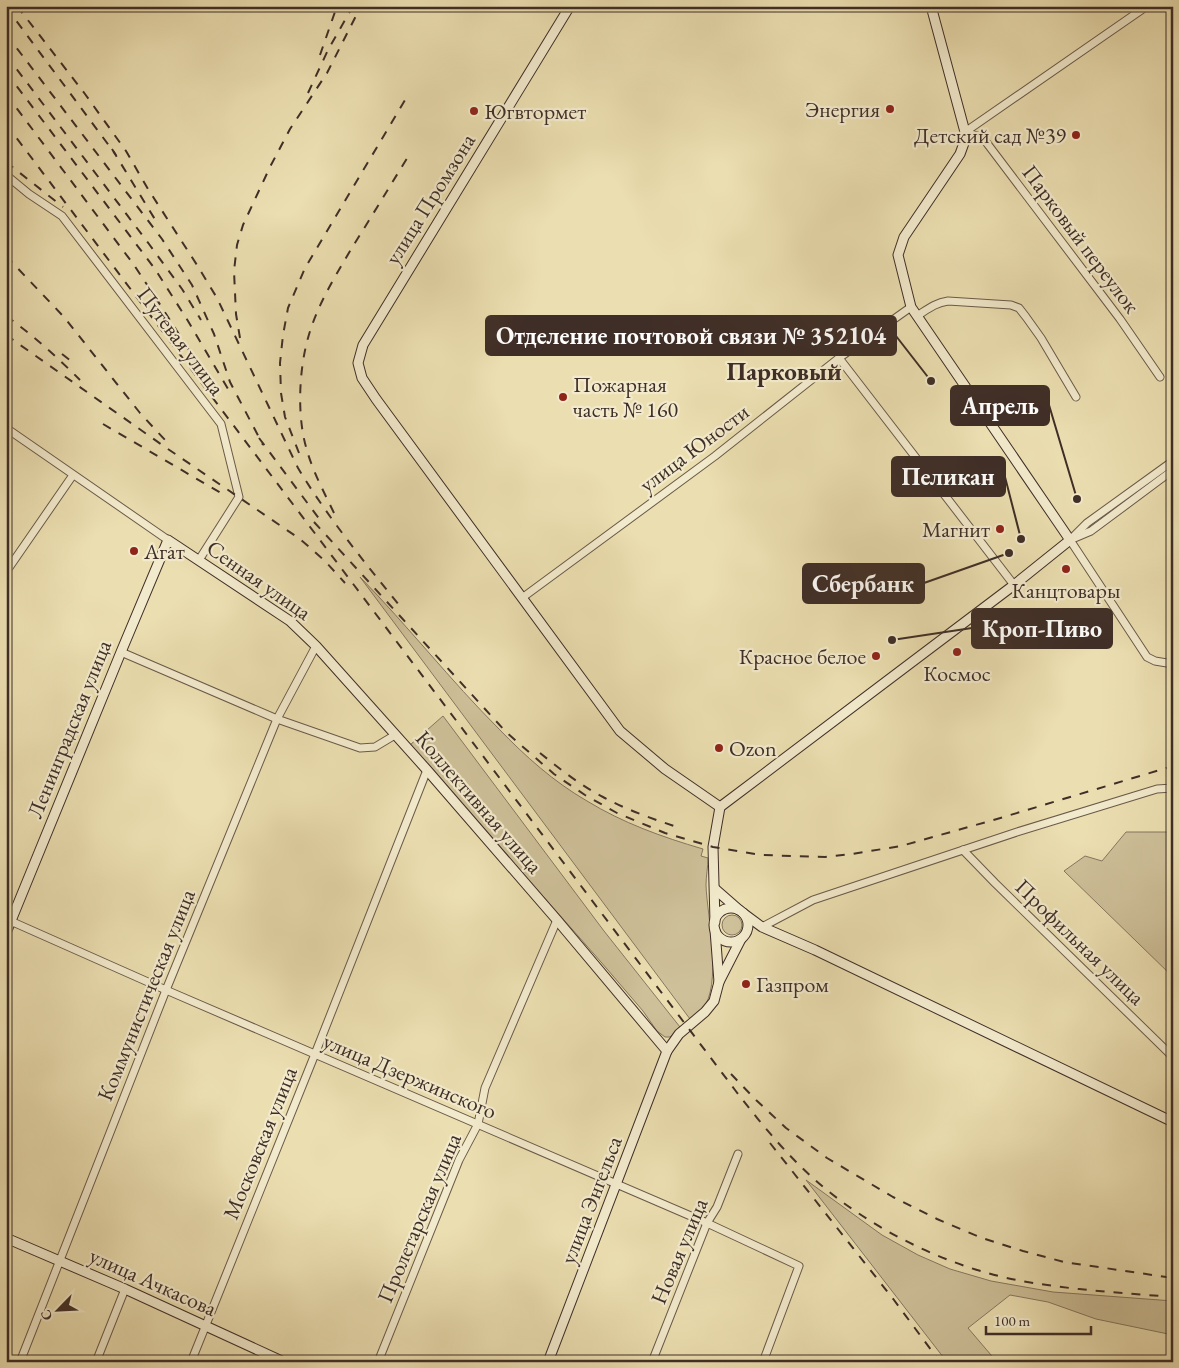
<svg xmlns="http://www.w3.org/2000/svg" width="1179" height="1368" viewBox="0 0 1179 1368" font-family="'EB Garamond',serif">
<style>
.green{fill:#cec099;stroke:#867760}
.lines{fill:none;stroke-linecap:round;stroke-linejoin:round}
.street-casing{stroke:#6a5a49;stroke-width:9}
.secondary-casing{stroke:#3f2e27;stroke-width:11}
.street{stroke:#f2eacc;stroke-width:7}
.secondary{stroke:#f2eacc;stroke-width:9}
.rail{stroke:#3f2e27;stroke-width:2;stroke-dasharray:9 9;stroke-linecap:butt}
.poi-dot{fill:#8f2418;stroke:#f2eacc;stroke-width:2}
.labels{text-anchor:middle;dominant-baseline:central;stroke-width:4.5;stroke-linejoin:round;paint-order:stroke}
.poi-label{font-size:22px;fill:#3f2e27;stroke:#f2eacc;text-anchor:start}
.street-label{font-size:22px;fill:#3f2e27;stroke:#f2eacc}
.quarter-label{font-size:25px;font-weight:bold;fill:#3f2e27;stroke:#f2eacc}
.leader{fill:none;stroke:#3f2e27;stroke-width:2}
.callout-dot{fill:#3f2e27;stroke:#f2eacc;stroke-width:2}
.callout{fill:#3f2e27;stroke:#3f2e27;stroke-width:2}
.callout-label{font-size:24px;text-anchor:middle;font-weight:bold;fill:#fff}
</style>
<rect width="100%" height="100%" fill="#ebdeb0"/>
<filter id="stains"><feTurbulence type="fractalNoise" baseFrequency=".004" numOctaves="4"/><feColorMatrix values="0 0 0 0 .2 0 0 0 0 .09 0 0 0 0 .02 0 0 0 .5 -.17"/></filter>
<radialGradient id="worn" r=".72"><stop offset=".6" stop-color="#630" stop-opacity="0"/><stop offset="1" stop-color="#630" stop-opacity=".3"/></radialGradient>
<!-- green -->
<g class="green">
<path d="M360 577C408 626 450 680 499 729 525 756 554 782 587 801 623 823 662 837 703 849L701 856 708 858C708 867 706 876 706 885 707 916 723 985 702 1010 699 1013 693 1016 690 1019Z"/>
<path d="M443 716 604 931 680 1027 670 1037H665L657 1031 643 1011 601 962 410 745Z"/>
<path d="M1126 832H1167L1173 843V977L1064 871 1085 856 1102 861Z"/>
<circle cx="732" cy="925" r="10"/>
<path d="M806 1180 882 1235 918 1255 950 1269 991 1281 1053 1292 1173 1301V1335L1096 1319 1048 1302 1010 1295 968 1328 997 1362H947Z"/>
</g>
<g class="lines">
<defs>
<g id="street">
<path d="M965 132 983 138 1120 319 1160 377"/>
<path d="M965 132 1147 6"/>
<path d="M6 175 29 194 62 216 221 424 239 497 199 560"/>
<path d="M917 316C928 309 935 303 948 301L1011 305 1019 308 1026 317 1041 338 1076 397"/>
<path d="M839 358 1014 585"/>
<path d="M6 428 168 540"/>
<path d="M1072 539 1091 531 1173 470"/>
<path d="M1070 540 1147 657 1155 661 1173 664"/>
<path d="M1070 540 1087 523 1173 461"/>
<path d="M6 572 73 475"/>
<path d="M522 598 715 456 839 358 911 307"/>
<path d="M121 652 277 719 360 748 375 747 395 735"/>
<path d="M963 850 995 883 1173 1057"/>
<path d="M6 919 166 990 707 1223 799 1266 763 1362"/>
<path d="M762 927 813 900 1017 832 1157 789 1173 788"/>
<path d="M20 1362 166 990 277 719 316 646"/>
<path d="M96 1362 125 1289"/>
<path d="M191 1362 315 1054 427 770"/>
<path d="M378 1362 459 1160 478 1124 485 1088 557 920"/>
<path d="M652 1362 707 1223 717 1207 738 1154"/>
</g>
<g id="secondary">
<path d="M570 6 363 345 358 363 362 378 376 399 620 731 665 769 720 807"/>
<path d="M720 807 1014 585 1070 540 911 307 898 255 904 237 960 154 964 143 965 132 931 6"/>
<path d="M715 889 739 910"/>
<circle cx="731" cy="925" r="17"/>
<path d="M743 913 762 927 815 950 1173 1122"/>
<path d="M715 922 713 847 720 807"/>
<path d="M715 930 719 982"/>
<path d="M6 933 121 652 168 540 290 621 316 646 427 770 557 920 667 1051"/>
<path d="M6 1238 125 1289 284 1362"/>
<path d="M548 1362 667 1051 679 1034 705 1012 714 1001 719 982 741 939"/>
</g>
</defs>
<!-- street casing -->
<use href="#street" class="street-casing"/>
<!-- secondary casing -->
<use href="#secondary" class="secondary-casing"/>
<!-- street -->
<use href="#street" class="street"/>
<!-- secondary -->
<use href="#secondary" class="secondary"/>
<!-- rail -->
<g class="rail">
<path d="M17 6 85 94 126 151 148 189 197 265 217 298 298 468C328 518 366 564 403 610"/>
<path d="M6 7 116 155"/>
<path d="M6 34 162 239 192 285 214 334 230 382 263 445"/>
<path d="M6 55 149 244 182 289 201 320"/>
<path d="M320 55 337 6"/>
<path d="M6 72 155 269 188 321 228 389"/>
<path d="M308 93 328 50 353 6"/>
<path d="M6 94 134 265 161 306 215 391"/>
<path d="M6 124 735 1090C759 1121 784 1152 813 1178 868 1228 949 1268 1022 1281 1072 1290 1122 1293 1173 1297"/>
<path d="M112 149 156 221"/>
<path d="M6 162 63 207"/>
<path d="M6 256 64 317 140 413 166 441"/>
<path d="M6 316C33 335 57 357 80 380"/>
<path d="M6 335 165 447 300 539 325 561 345 583"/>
<path d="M240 338 236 314 234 271 237 245 243 225 270 167 290 129 327 73 361 6"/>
<path d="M62 354 76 365"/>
<path d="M103 424 226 496"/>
<path d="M259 438 323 524"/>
<path d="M299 453 285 417 281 393 280 363 283 335 288 308 305 268 408 95"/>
<path d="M334 513C324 492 312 470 306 447 297 415 299 370 308 338 317 305 336 275 353 246 372 216 390 186 409 155"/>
<path d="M314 522 506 732 554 774 585 795 617 813 665 833 713 847 761 855 825 857 852 854 901 846 997 819 1173 766"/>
<path d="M540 753C560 769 580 785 603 797 625 809 650 818 674 826"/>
<path d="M731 1074 756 1100 786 1128 827 1158 893 1197 937 1219 982 1238 1023 1251 1064 1262 1173 1278"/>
<path d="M770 1143 894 1300 940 1362"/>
</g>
</g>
<!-- markers -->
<g class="poi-dot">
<circle cx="890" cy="109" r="5"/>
<circle cx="474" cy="111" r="5"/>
<circle cx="1076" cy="135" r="5"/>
<circle cx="563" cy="397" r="5"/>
<circle cx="1000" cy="529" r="5"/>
<circle cx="134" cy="551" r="5"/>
<circle cx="1066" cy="569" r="5"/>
<circle cx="957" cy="652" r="5"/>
<circle cx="876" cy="656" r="5"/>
<circle cx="719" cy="748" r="5"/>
<circle cx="746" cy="984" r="5"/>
</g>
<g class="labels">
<!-- poi labels -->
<g class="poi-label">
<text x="880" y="109" text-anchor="end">Энергия</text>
<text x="484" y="111">Югвтормет</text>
<text x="1066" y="135" text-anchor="end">Детский сад №39</text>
<text x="573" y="384">Пожарная<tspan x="573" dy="25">часть № 160</tspan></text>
<text x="990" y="529" text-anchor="end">Магнит</text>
<text x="144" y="551">Агат</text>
<text x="1066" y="590" text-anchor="middle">Канцтовары</text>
<text x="866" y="656" text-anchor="end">Красное белое</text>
<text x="957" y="673" text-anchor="middle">Космос</text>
<text x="729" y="748">Ozon</text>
<text x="756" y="984">Газпром</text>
</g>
<!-- street labels -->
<g class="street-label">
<text transform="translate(430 199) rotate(-58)">улица Промзона</text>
<text transform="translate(1081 239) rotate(53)">Парковый переулок</text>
<text transform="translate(181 341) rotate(53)">Путевая улица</text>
<text transform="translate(694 448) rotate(-37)">улица Юности</text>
<text transform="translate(259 580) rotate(35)">Сенная улица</text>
<text transform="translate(69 729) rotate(-68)">Ленинградская улица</text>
<text transform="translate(479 802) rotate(49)">Коллективная улица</text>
<text transform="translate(1080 942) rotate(44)">Профильная улица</text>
<text transform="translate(146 995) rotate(-68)">Коммунистическая улица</text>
<text transform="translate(410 1076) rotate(23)">улица Дзержинского</text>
<text transform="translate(260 1143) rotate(-68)">Московская улица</text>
<text transform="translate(591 1200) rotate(-69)">улица Энгельса</text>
<text transform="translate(419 1218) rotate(-67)">Пролетарская улица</text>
<text transform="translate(679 1251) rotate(-67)">Новая улица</text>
<text transform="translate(153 1282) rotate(24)">улица Ачкасова</text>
</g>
<!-- quarter labels -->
<g class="quarter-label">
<text x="784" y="371">Парковый</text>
</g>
</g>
<!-- callouts -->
<path class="leader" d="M931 381L896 336M1077 499L1049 405M1021 539L1005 477M1009 553L924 583M892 640L972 628"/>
<g class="callout-dot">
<circle cx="931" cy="381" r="5"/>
<circle cx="1077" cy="499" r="5"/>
<circle cx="1021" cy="539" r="5"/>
<circle cx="1009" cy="553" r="5"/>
<circle cx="892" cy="640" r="5"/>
</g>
<g class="callout">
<rect x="486" y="316" width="410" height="39" rx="5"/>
<rect x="951" y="386" width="98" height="39" rx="5"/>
<rect x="892" y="457" width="113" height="39" rx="5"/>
<rect x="803" y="564" width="121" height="39" rx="5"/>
<rect x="972" y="609" width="140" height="39" rx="5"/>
</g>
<g class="callout-label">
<text x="691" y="344">Отделение почтовой связи № 352104</text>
<text x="1000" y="414">Апрель</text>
<text x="948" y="485">Пеликан</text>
<text x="863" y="592">Сбербанк</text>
<text x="1042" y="637">Кроп-Пиво</text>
</g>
<!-- margin -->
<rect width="1179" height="1368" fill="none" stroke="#ebdeb0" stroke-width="25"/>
<rect x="8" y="8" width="1164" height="1353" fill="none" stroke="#3f2e27" stroke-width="2.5"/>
<rect x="12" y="12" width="1154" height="1343" fill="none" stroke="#3f2e27"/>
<!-- north arrow -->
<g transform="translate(58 1310) rotate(246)" stroke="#f2eacc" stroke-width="4" paint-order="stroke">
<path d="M0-4L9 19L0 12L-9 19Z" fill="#3f2e27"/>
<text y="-8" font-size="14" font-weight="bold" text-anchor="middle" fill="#3f2e27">С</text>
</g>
<!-- scale -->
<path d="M986 1326v8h105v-8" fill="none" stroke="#3f2e27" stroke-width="2.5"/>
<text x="994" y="1326" font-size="15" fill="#3f2e27" stroke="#f2eacc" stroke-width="4" paint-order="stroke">100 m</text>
<rect width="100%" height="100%" filter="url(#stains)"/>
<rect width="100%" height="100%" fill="url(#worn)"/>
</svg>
